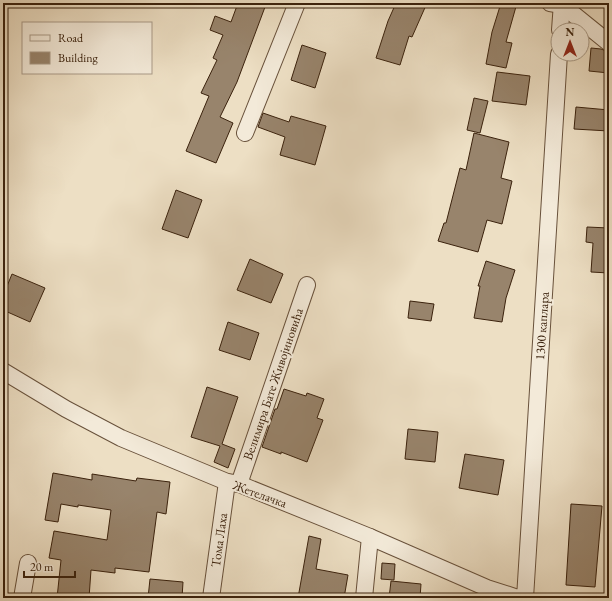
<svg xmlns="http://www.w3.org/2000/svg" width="612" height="601" viewBox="0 0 612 601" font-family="'EB Garamond',serif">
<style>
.building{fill:#98846c;stroke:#3b220d}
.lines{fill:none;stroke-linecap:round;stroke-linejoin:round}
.street-casing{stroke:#68513b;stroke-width:18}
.street{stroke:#f3ead9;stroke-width:16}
.labels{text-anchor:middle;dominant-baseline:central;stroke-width:4;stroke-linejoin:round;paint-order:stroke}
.street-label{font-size:13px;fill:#3b220d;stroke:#f3ead9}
</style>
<rect width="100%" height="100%" fill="#eddfc4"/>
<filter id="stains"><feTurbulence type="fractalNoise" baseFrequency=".005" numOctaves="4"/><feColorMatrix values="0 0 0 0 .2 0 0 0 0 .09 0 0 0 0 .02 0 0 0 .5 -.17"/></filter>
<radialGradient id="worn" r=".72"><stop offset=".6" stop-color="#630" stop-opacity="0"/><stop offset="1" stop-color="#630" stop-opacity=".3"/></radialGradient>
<!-- building -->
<g class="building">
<path d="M238 3H252L265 7 237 82 220 117 233 123 216 163 186 151 209 96 201 93 217 60 213 58 223 35 210 30 215 16 231 22Z"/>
<path d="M396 3H427L412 37 409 36 400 65 376 58 388 21Z"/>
<path d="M501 3H517L506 42 512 43 506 68 486 64 492 32Z"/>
<path d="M302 45 326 53 315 88 291 80Z"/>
<path d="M591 48 601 49 609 52V73L589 71Z"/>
<path d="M497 72 530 76 526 105 492 101Z"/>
<path d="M474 98 488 101 480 133 467 130Z"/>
<path d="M576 107 609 110V131L574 129Z"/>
<path d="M263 113 289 122 291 116 326 126 315 165 280 155 285 137 258 127Z"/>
<path d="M474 133 509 142 501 178 512 181 502 224 487 220 478 252 438 241 444 223H446L460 168 466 170Z"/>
<path d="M176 190 202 200 188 238 162 229Z"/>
<path d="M587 227 609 228V273L591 272 593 243 586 242Z"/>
<path d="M250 259 283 274 271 303 237 290Z"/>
<path d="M486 261 515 270 506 298 502 322 474 318 480 286H478Z"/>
<path d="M12 274 45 288 30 322 3 310V296Z"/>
<path d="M410 301 434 304 431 321 408 318Z"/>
<path d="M228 322 259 333 250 360 219 350Z"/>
<path d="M207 387 238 397 222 444 235 449 228 468 214 462 220 446 191 437Z"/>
<path d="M284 389 306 396 307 393 324 399 317 418 323 420 307 462 281 452V454L262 447 275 409H277Z"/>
<path d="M408 429 438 432 435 462 405 459Z"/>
<path d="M465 454 504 460 498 495 459 488Z"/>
<path d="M53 473 92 480V474L136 481 137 478 170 482 166 514 157 512 149 572 115 568V573L91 570 89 598H57L61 560 49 558 54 531 107 540 111 510 78 505V507L61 504 58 522 45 520Z"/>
<path d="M571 504 602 506 595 587 566 585Z"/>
<path d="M309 536 321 539 316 569 348 575 344 598H298Z"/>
<path d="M382 563 395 564 394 580 381 579Z"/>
<path d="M150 579 183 582 182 598H148Z"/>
<path d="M391 581 421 584 420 598H389Z"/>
</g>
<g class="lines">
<defs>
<g id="street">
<path d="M550 3 562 5 609 43"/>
<path d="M560 30 562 3"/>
<path d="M245 133 297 3"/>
<path d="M3 371 66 409 121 438 227 482 239 484 370 537 487 588 515 597 525 598"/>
<path d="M239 484 307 285"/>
<path d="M22 598 28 563"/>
<path d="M211 598 227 482"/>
<path d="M364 598 370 537"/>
<path d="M525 598 559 54"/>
</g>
</defs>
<!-- street casing -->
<use href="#street" class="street-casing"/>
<!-- street -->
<use href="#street" class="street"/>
</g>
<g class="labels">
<!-- street labels -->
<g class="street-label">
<text transform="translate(542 326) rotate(-86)">1300 каплара</text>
<text transform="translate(273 384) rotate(-71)">Велимира Бате Живојиновића</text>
<text transform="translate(260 494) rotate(20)">Жетелачка</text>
<text transform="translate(219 540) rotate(-82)">Тома Лаха</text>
</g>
</g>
<!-- margin -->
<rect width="612" height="601" fill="none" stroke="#eddfc4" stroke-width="16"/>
<rect x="4" y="4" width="604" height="593" fill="none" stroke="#3b220d" stroke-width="2"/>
<rect x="8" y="8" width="596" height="585" fill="none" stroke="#3b220d"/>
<!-- legend -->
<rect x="22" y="22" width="130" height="52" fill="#f3ead9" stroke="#a99a87"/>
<rect x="30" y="35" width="20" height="6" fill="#f3ead9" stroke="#a99a87"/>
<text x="58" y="42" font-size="12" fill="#3b220d">Road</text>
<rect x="30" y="52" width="20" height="12" fill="#98846c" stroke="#a99a87"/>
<text x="58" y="62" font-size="12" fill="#3b220d">Building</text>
<!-- north arrow -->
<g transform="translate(570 42)"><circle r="19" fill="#f3ead9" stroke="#a99a87"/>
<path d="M0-3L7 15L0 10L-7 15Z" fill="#8f2418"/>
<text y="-6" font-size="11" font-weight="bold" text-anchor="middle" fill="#3b220d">N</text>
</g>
<!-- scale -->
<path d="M24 571v6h51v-6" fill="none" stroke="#3b220d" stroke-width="2"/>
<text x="30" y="571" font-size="12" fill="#3b220d" stroke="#f3ead9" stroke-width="3" paint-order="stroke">20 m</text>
<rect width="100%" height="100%" filter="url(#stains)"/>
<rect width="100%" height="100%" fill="url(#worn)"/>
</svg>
